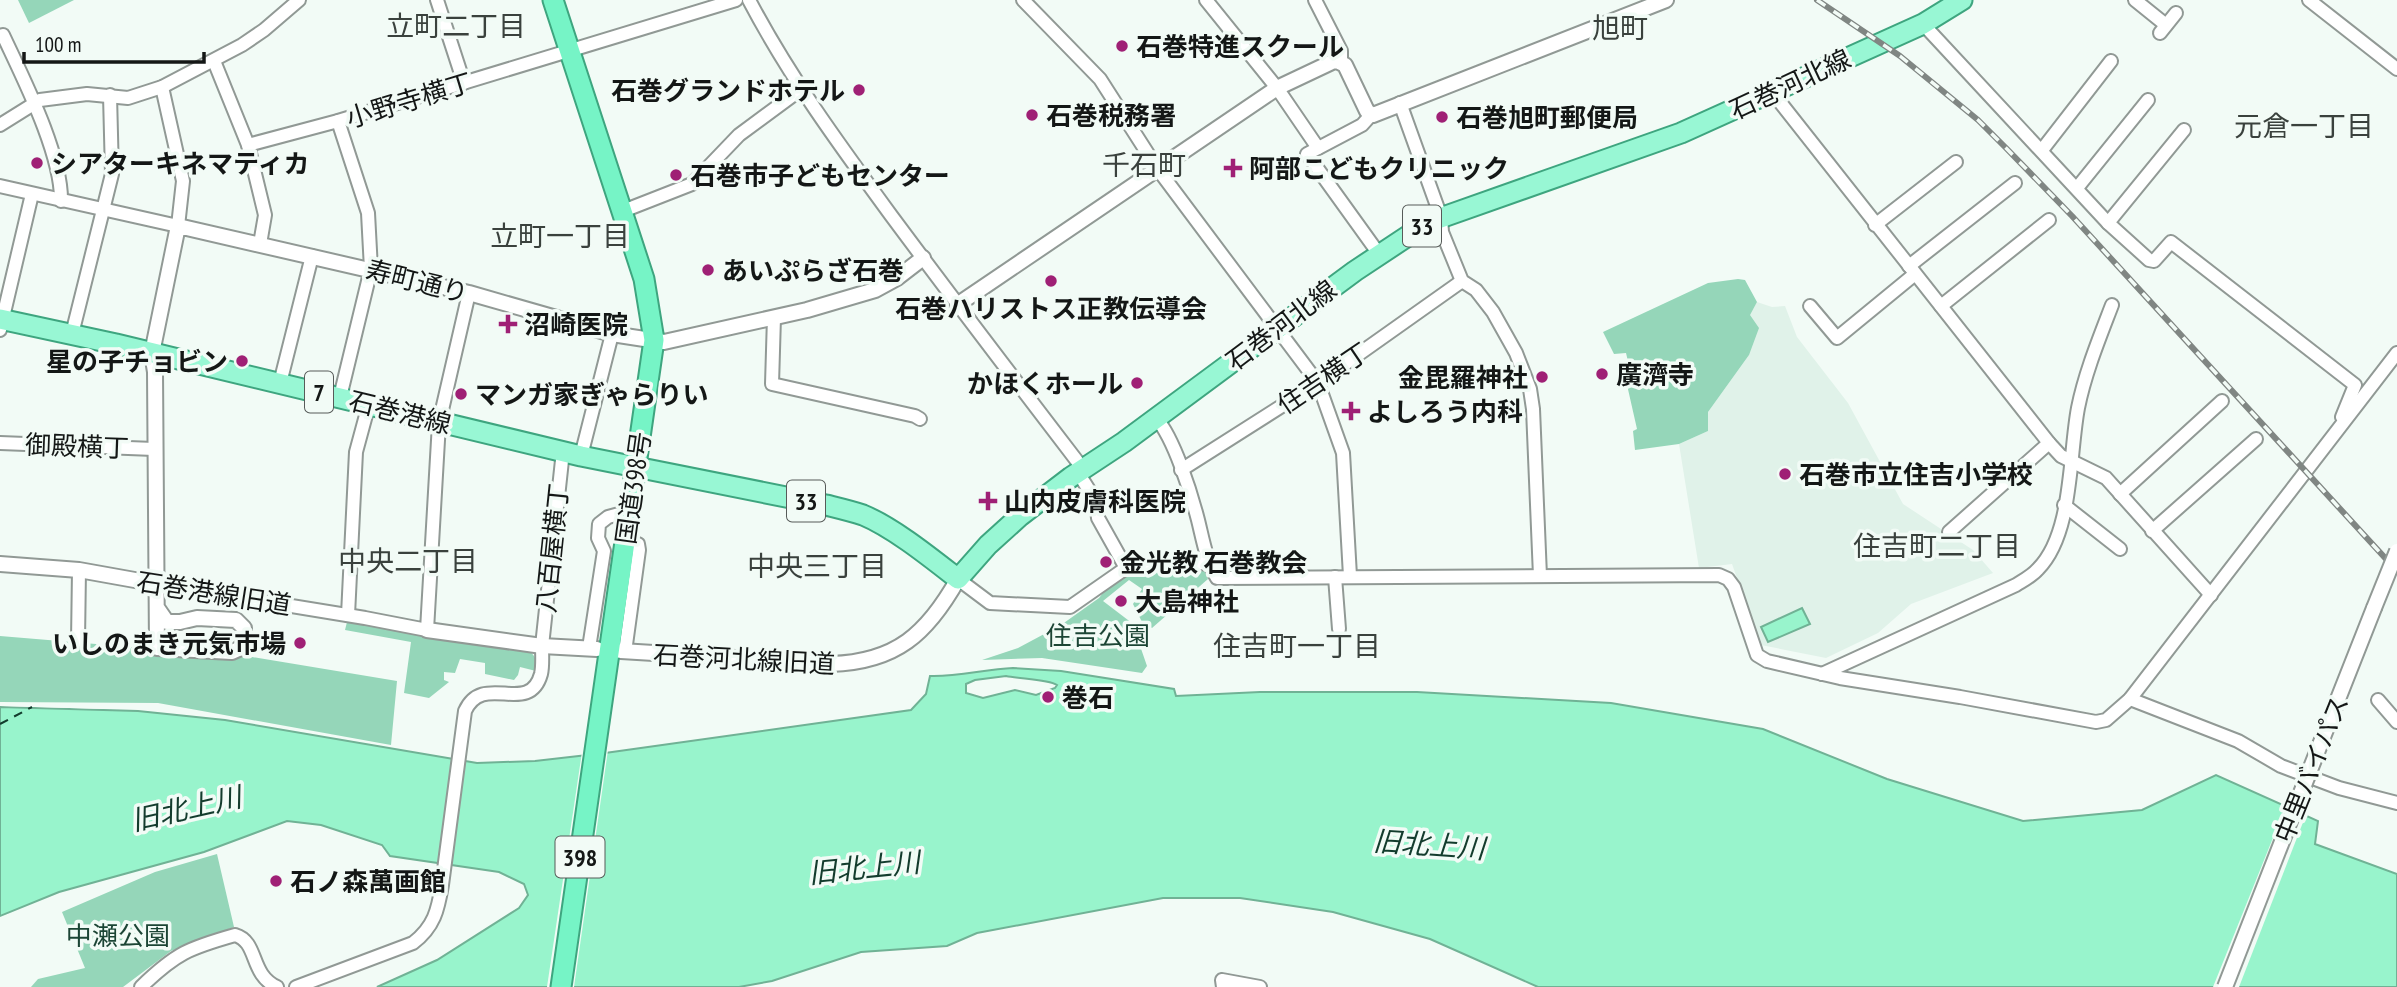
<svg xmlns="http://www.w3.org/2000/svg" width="2397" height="987" viewBox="0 0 2397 987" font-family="'PT Sans Narrow','Noto Sans JP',sans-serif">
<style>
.built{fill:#e0f2e9}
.green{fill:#95d6b9}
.water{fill:#98f4cc;stroke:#70b295;stroke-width:2;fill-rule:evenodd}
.pier{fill:#f2fbf6}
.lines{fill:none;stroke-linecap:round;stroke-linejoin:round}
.ferry{stroke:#133c2d;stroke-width:2;stroke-dasharray:9 7;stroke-linecap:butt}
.minor-casing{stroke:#919995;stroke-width:16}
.tertiary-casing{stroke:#919995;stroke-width:18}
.primary-casing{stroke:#3ea57f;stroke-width:23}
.trunk-casing{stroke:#3ea57f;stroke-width:23}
.minor{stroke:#fff;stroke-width:12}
.tertiary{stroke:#fff;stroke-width:14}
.primary{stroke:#98f7d4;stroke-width:19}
.trunk{stroke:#76f4c6;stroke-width:19}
.rail-casing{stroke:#808683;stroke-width:6}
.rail{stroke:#f2fbf6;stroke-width:3.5;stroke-dasharray:10;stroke-linecap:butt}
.tertiary-bridge-casing{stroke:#919995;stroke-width:18;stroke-linecap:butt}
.tertiary-bridge{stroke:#fff;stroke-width:14}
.poi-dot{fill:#9f2075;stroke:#f2fbf6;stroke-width:2.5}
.labels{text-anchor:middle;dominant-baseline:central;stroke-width:7;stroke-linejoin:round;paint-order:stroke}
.shield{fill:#f2fbf6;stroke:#575b59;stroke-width:2}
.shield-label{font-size:24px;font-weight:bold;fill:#141716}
.poi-label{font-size:26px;font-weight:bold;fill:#141716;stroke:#f2fbf6;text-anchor:start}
.street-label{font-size:26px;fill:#141716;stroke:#f2fbf6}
.park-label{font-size:26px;fill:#1c4535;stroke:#f2fbf6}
.neighbourhood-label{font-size:28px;fill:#3a413d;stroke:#f2fbf6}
.water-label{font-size:28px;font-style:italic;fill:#133c2d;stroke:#f2fbf6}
</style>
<rect width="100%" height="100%" fill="#f2fbf6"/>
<!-- built -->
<path class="built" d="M1757 302 1772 307 1785 306 1797 337 1848 403 1903 504 1973 550 1993 573 1911 604 1878 633 1826 658 1761 645 1732 564 1699 568 1679 444 1708 431V412L1749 355V315Z"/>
<!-- green -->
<g class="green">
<path d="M18 0H74L29 23Z"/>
<path d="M1738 279 1745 280 1757 302 1750 315 1759 328 1749 355 1708 412V431L1679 444 1635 450 1633 431 1637 429 1625 376 1631 374 1626 353 1614 354 1603 332 1708 283Z"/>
<path d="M1175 566 1203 567 1208 579 1152 628 1143 624 1133 604 1142 589 1129 580 1103 601 1145 633 1138 640 1147 666 1142 673 1042 658 982 660 1018 648 1061 625 1099 598 1110 584 1130 574Z"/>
<path d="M347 622 526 649C536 655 537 660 536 671L520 667 518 675 514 680 485 674V663L460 659 455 673 444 672V680L449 682 429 698 404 693 411 642 345 630Z"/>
<path d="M0 636 252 657 397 681 391 745 158 703 0 702Z"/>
<path d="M217 854 234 927 171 951 123 987H31L38 979 85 968 62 912 155 872Z"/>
</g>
<!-- water -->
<g class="water">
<path d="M1802 608 1810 624 1768 642 1761 627Z"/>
<path d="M1013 668 1061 671 1174 689 1176 696 1260 692H1417L1611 703 1763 729 1887 779 2023 821 2142 810 2216 775 2318 821 2315 844 2397 874V987H1538L1430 939 1333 912 1240 898H1163L977 933 947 946 861 952 772 981 739 987H377L437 960 519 908 528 895 524 884 499 872 390 856 382 845 321 825 287 821 204 852 59 892 0 916V707L138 711 225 720 477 763 535 761 605 753 911 710 926 694 930 676C958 677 985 669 1013 668ZM1006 676C1020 679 1048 679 1057 685L1055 688 1036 695 1015 690 983 698 966 693V684L975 680Z"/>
</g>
<!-- pier -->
<g class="pier">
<path d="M0 703 104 706V709L0 706Z"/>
<path d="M608 750 574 987H547L582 752Z"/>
<path d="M2287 803 2307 812 2239 987H2213Z"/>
</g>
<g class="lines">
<!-- ferry -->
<path class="ferry" d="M0 724 32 707"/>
<defs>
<g id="minor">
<path d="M437 0 464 83"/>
<path d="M749 0C790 78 841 147 893 218 954 300 1015 380 1077 461L1082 469V479L1096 501 1098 518 1126 568 1070 607 990 603 958 579"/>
<path d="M1023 0 1100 79 1157 168 1318 383 1343 453 1350 576"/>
<path d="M1206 0 1277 88 1318 148"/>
<path d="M1315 0 1341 51V62"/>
<path d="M2135 0 2166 25"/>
<path d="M2309 0 2397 69"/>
<path d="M1923 24 2108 223 2149 260 2154 261 2171 242 2355 385 2342 417"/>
<path d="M2160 33 2176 13"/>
<path d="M3 35C23 78 62 154 61 201"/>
<path d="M214 61 248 145 265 215 260 244"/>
<path d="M1772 92 2049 443 2061 456 2106 478 2211 595"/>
<path d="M1400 103 1441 217 1442 232 1462 281 1476 290 1493 312 1516 353 1530 389 1533 409 1540 576"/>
<path d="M1371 115 1362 125 1307 154 1379 254"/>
<path d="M338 121 368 213 371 269 340 397"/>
<path d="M0 125 40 100 87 94 128 98 162 87 242 45 264 30 299 0"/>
<path d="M248 145 338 121 736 0"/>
<path d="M2042 150 2111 61"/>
<path d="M0 186 178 226 183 181 162 87"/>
<path d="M2077 188 2148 100"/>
<path d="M623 211 692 184 739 135 800 90"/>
<path d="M2108 223 2184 130"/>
<path d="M1875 225 1956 162"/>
<path d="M1909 266 2015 183"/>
<path d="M1810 306 1837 338 1915 274"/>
<path d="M1941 306 2049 220"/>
<path d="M774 317 772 384 915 416 920 419"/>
<path d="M0 330 32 194"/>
<path d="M72 334 112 174 110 95"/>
<path d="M280 383 312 256"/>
<path d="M1156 418C1174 438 1191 493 1198 520 1203 540 1206 560 1217 578L1719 575 1728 579 1734 587 1757 655 1767 661 1840 678 1960 697 2096 722 2106 720 2130 699 2397 353"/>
<path d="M0 443 154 449"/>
<path d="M581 456 612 334"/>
<path d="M1181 470 1318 383 1462 281"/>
<path d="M2120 494 2222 401"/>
<path d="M2064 505 2120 549"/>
<path d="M2152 531 2256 439"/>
<path d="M1949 532 2049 443"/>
<path d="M1126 568 1180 561 1209 564"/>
<path d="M1335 577 1339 629"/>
<path d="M157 584 365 618 427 630 439 423 469 293"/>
<path d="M348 615 356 452 369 404"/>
<path d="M78 641 79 570"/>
<path d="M589 648 604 551 598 538 599 524 608 517 630 511"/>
<path d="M625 652 639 550 638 544 626 541"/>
<path d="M1822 674 2016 585C2024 580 2032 576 2038 569 2073 534 2069 455 2078 408 2085 373 2099 339 2112 305"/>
<path d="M2130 699 2238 741 2281 766 2339 788 2397 803"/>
<path d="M2378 700 2397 722"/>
<path d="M141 987C176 953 189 948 235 935 259 942 249 974 277 987"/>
<path d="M296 987 413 943C434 927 438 910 442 885L465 711C483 671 529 717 541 674 543 666 542 654 542 646L563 451"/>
<path d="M1223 987 1222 980 1260 987"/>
</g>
<g id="tertiary">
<path d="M957 305 1277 88 1332 62 1337 61 1345 65 1367 111 1373 115 1666 0"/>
<path d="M0 564 79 570 157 584"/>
<path d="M158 609 167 622H180L197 618 236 620 244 628 243 647 232 652 157 648 155 372 152 353 178 226 469 293 612 334 664 342 807 310 875 290 897 278 923 258"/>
<path d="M427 630 542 646 597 649"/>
<path d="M621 651 831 664C896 662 927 634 958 579"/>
<path d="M2310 770 2374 608"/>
</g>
<path id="primary" d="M0 319 116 344 581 456 826 505C838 508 851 511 863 515 894 528 931 558 958 579L988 545 1020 516 1071 477 1124 442 1355 271 1429 222 1681 133 1923 24 1962 0"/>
<path id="trunk" d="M553 0 644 279 654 340 561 987"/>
</defs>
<!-- minor casing -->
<use href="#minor" class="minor-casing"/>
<!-- tertiary casing -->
<use href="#tertiary" class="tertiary-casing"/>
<!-- primary casing -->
<use href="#primary" class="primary-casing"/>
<!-- trunk casing -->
<use href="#trunk" class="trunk-casing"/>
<!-- minor -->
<use href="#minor" class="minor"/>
<!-- tertiary -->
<use href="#tertiary" class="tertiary"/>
<!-- primary -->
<use href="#primary" class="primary"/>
<!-- trunk -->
<use href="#trunk" class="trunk"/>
<defs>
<path id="rail" d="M1817 0 1900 56 1978 120 2006 148 2072 216 2397 571"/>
</defs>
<!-- rail casing -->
<use href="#rail" class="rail-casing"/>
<!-- rail -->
<use href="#rail" class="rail"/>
<defs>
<g id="tertiary-bridge">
<path d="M2374 608 2397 551"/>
<path d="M2225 987 2310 770"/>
</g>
</defs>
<!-- tertiary-bridge casing -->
<use href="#tertiary-bridge" class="tertiary-bridge-casing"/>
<!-- tertiary-bridge -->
<use href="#tertiary-bridge" class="tertiary-bridge"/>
</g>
<!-- markers -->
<g class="poi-dot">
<circle cx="1122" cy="46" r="7"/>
<circle cx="859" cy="90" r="7"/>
<circle cx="1032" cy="115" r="7"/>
<circle cx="1442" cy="117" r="7"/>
<circle cx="37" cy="163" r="7"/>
<path d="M1229.5 157.5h7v7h7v7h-7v7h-7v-7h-7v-7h7z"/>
<circle cx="676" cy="175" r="7"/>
<circle cx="708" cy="270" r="7"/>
<circle cx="1051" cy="281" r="7"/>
<path d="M504.5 313.5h7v7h7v7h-7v7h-7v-7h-7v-7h7z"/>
<circle cx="242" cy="361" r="7"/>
<circle cx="1602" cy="374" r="7"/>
<circle cx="1542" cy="377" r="7"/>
<circle cx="1137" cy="383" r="7"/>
<circle cx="461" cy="394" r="7"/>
<path d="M1347.5 400.5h7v7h7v7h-7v7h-7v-7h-7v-7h7z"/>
<circle cx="1785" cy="474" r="7"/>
<path d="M984.5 490.5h7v7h7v7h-7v7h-7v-7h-7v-7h7z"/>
<circle cx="1106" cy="562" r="7"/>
<circle cx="1121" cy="601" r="7"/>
<circle cx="300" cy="643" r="7"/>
<circle cx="1048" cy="697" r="7"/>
<circle cx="276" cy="881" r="7"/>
</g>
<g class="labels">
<!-- shield labels -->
<g class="shield">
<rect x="1403" y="205.5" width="38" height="41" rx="5"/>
<rect x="305" y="371.5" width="28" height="41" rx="5"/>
<rect x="787" y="480.5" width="38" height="41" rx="5"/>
<rect x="555.5" y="836.5" width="49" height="41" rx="5"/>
</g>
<g class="shield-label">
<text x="1422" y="226">33</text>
<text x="319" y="392">7</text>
<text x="806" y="501">33</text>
<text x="580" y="857">398</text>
</g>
<!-- poi labels -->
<g class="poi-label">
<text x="1136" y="46">石巻特進スクール</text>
<text x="845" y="90" text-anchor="end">石巻グランドホテル</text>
<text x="1046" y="115">石巻税務署</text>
<text x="1456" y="117">石巻旭町郵便局</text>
<text x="51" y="163">シアターキネマティカ</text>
<text x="1249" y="168">阿部こどもクリニック</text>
<text x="690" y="175">石巻市子どもセンター</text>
<text x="722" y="270">あいぷらざ石巻</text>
<text x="1051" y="308" text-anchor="middle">石巻ハリストス正教伝導会</text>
<text x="524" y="324">沼崎医院</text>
<text x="228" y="361" text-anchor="end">星の子チョビン</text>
<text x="1616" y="374">廣濟寺</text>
<text x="1528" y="377" text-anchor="end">金毘羅神社</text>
<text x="1123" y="383" text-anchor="end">かほくホール</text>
<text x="475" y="394">マンガ家ぎゃらりい</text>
<text x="1367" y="411">よしろう内科</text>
<text x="1799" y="474">石巻市立住吉小学校</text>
<text x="1004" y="501">山内皮膚科医院</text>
<text x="1120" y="562">金光教 石巻教会</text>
<text x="1135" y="601">大島神社</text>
<text x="286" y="643" text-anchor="end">いしのまき元気市場</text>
<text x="1062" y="697">巻石</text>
<text x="290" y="881">石ノ森萬画館</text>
</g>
<!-- street labels -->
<g class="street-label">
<text transform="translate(1790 84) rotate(-25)">石巻河北線</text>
<text transform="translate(409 100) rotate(-17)">小野寺横丁</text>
<text transform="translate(417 281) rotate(14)">寿町通り</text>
<text transform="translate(1281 325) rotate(-37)">石巻河北線</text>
<text transform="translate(1323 378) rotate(-34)">住吉横丁</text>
<text transform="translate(400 412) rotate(14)">石巻港線</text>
<text transform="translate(77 446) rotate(2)">御殿横丁</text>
<text transform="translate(633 488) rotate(-82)">国道398号</text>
<text transform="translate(552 548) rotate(-84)">八百屋横丁</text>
<text transform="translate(214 593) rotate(9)">石巻港線旧道</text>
<text transform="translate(744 659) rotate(3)">石巻河北線旧道</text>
<text transform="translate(2311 769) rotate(-68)">中里バイパス</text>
</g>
<!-- park labels -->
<g class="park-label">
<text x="1098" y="635">住吉公園</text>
<text x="118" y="935">中瀬公園</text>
</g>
<!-- neighbourhood labels -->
<g class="neighbourhood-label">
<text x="456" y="25">立町二丁目</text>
<text x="1620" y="27">旭町</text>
<text x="2304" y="125">元倉一丁目</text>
<text x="1144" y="164">千石町</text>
<text x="560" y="235">立町一丁目</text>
<text x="1937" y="545">住吉町二丁目</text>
<text x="408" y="560">中央二丁目</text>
<text x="817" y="565">中央三丁目</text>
<text x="1297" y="645">住吉町一丁目</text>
</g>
<!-- water labels -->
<g class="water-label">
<text transform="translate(186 808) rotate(-13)">旧北上川</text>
<text transform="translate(1429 844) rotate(4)">旧北上川</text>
<text transform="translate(864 867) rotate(-6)">旧北上川</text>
</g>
</g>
<!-- scale -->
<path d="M24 52v10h180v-10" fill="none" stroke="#141716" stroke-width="3.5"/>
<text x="35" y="52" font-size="21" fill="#141716" stroke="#f2fbf6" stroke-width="5" paint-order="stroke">100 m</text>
</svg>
